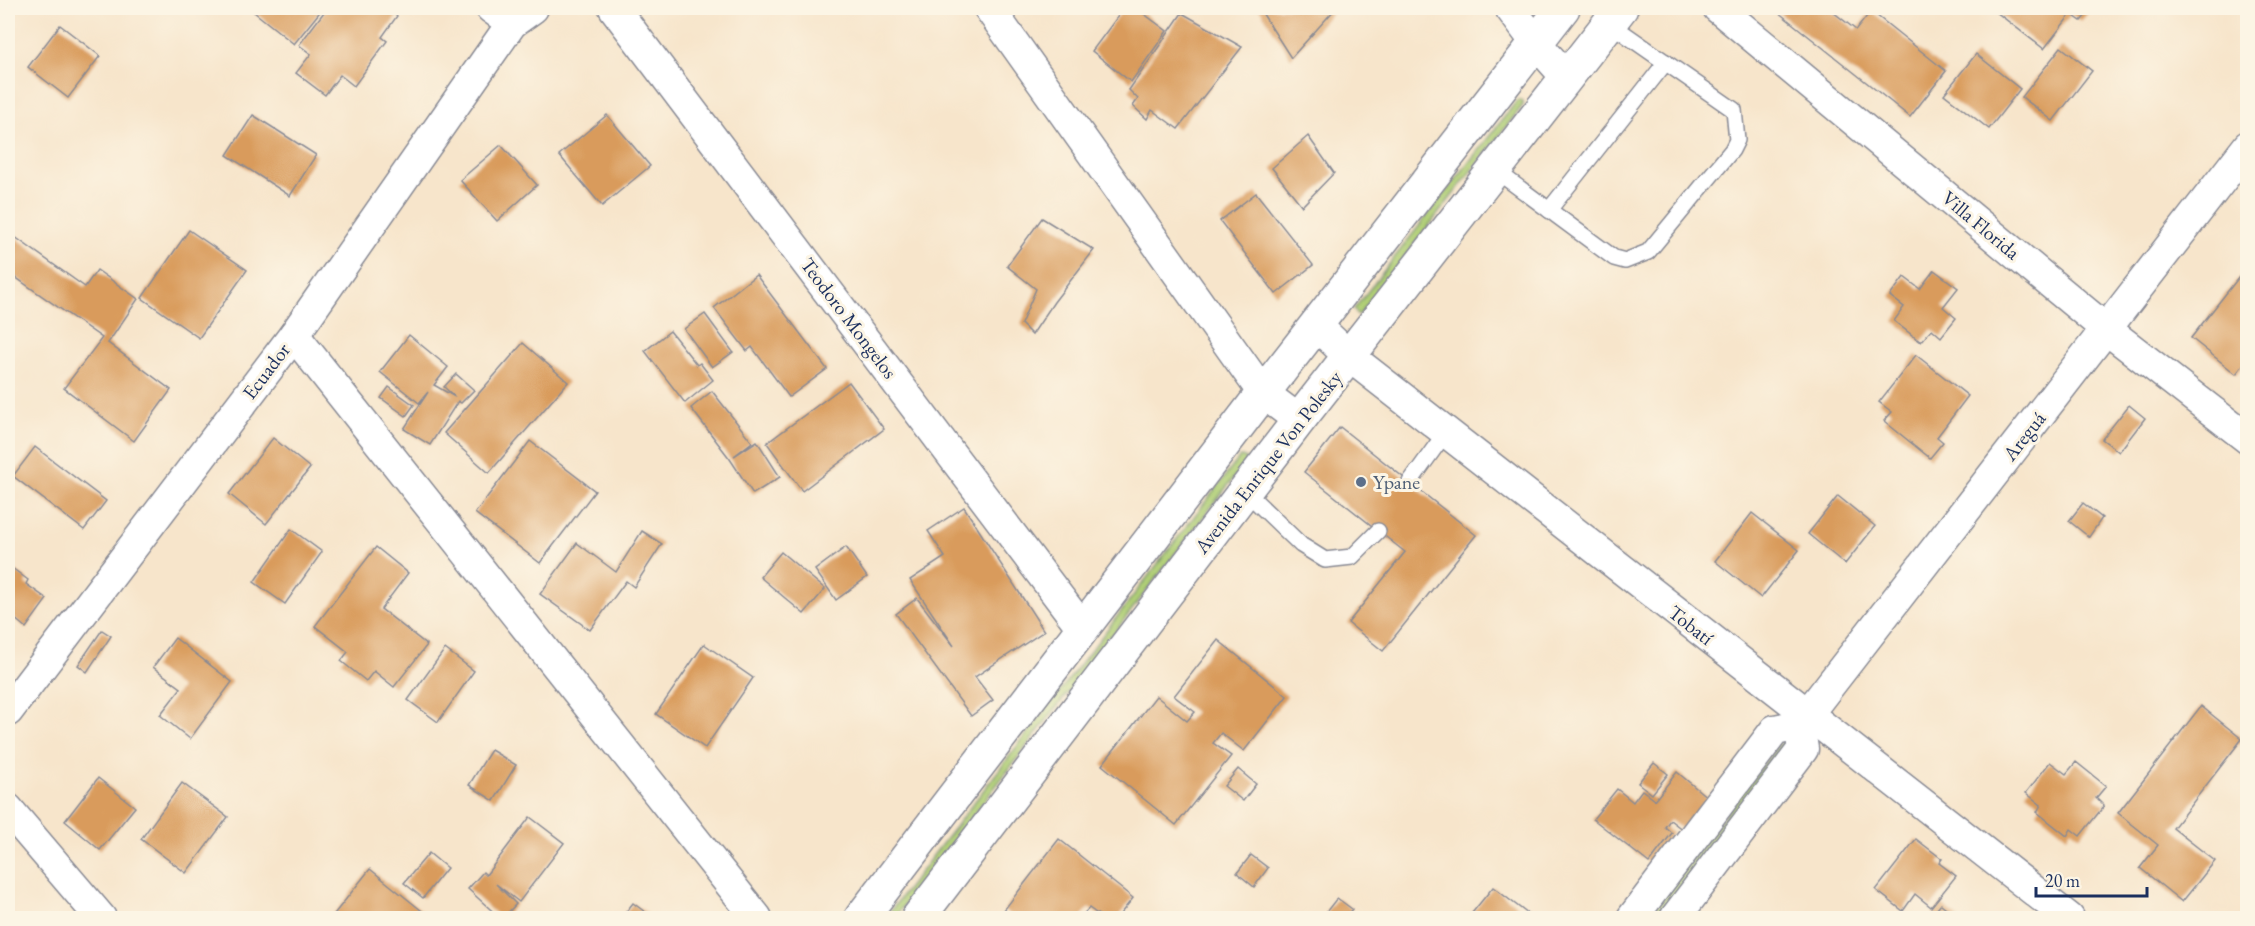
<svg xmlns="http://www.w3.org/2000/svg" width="2255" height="926" viewBox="0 0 2255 926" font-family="'EB Garamond',serif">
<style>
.green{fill:#b0cf76;stroke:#667f6a;stroke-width:1.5}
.building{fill:#d99b5c}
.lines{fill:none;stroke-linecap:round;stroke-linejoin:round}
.service-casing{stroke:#898a94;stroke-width:18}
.minor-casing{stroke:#898a94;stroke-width:33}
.primary-casing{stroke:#898a94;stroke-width:36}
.service{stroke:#fff;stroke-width:15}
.minor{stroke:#fff;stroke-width:30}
.primary{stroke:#fff;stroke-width:33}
.service-dot{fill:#5c6f8a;stroke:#fcf5e5;stroke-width:2}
.labels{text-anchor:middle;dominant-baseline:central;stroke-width:6;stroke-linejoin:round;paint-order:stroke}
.street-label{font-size:20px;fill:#1b2f5e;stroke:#fcf5e5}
.service-label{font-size:20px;fill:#4e5e75;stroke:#fcf5e5;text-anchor:start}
</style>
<rect width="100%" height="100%" fill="#fcf5e5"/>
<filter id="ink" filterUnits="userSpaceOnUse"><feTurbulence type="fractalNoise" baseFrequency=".0167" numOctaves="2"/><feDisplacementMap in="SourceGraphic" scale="12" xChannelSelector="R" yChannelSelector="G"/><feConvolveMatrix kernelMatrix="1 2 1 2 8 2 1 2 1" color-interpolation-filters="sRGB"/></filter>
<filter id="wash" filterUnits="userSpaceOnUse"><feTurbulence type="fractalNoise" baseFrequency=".008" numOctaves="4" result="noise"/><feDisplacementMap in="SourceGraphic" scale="24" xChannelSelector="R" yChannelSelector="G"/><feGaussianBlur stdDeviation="1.35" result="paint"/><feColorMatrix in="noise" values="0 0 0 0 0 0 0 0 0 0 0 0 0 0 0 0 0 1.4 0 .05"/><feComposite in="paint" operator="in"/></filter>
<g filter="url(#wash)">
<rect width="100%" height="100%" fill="#f7e5cb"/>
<!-- green -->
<g class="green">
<path d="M1520 100 1523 102V105L1360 314 1357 315 1354 309 1517 101Z"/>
<path d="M1240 457 1246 458V462L894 918H885Z"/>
<path d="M1784 738 1791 746 1660 918H1646Z"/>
</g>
<g id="blocks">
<!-- building -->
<g class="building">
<path d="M249 8H323L294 44Z"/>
<path d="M327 8H385L397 16 382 37 387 41 354 86 340 75 325 95 296 73 311 54 299 45Z"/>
<path d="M1124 8H1136L1167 31 1131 82 1092 51Z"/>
<path d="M1259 8H1336L1291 58Z"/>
<path d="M1773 8H1828L1856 30 1871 11 1946 71 1910 117Z"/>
<path d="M1991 8H2092L2081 21 2071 14 2044 49Z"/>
<path d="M1182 13 1242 47 1178 129 1152 110 1147 119 1133 106 1138 99 1129 90Z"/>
<path d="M60 25 100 56 68 98 28 67Z"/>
<path d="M2061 47 2092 71 2053 121 2022 97Z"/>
<path d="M1976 54 2020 89 1989 129 1944 94Z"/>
<path d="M253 115 316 155 290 196 227 155Z"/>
<path d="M607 115 650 166 602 206 559 155Z"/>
<path d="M1308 136 1334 173 1302 206 1272 168Z"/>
<path d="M501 145 537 185 497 221 460 180Z"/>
<path d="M1256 193 1313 265 1276 294 1220 221Z"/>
<path d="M1042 218 1094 250 1054 302 1032 335 1021 324 1036 289 1007 266Z"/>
<path d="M189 230 247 270 199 338 142 298Z"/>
<path d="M8 232 85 287 97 270 138 299 108 343 171 390 134 441 64 388 102 338 8 272Z"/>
<path d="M1934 270 1958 288 1943 307 1956 318 1941 337 1932 329 1921 342 1894 321 1904 307 1890 296 1904 277 1920 289Z"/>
<path d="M756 275 827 369 789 397 752 347 747 351 714 308Z"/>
<path d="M2239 277 2248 283V359L2236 374 2191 338Z"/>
<path d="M705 314 733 352 712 367 684 329Z"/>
<path d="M670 331 697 365 700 363 713 380 685 403 645 351Z"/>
<path d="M409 335 448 367 434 385 455 397 444 387 456 374 474 390 461 403 458 401 430 445 404 429 428 392 419 403 380 372Z"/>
<path d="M523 343 568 382 489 473 444 433Z"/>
<path d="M1916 355 1968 396 1937 437 1943 442 1930 458 1884 421 1892 412 1879 402Z"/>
<path d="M849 382 884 429 802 491 767 443Z"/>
<path d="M389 387 414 405 406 416 381 398Z"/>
<path d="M712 391 752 442 734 456 757 441 780 477 753 494 730 459 691 408Z"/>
<path d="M2129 405 2145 418 2119 452 2102 439Z"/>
<path d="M1340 427 1476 535 1383 651 1348 623 1405 552 1304 472Z"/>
<path d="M273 438 310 468 266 524 229 494Z"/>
<path d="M530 441 595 491 540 563 475 513Z"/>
<path d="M35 447 106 501 84 530 13 476Z"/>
<path d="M1838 496 1875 526 1845 564 1808 534Z"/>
<path d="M2083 503 2102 518 2089 537 2069 521Z"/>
<path d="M964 507 1044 631 975 677 993 700 971 716 896 614 917 598 954 646 910 580 945 557 928 531Z"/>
<path d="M1752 513 1799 550 1761 598 1715 561Z"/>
<path d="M291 529 322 552 285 604 254 582Z"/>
<path d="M642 531 662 544 634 587 626 581 590 630 540 594 577 543 616 572Z"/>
<path d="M376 547 408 573 381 609 427 645 394 687 374 671 366 681 341 661 348 652 315 626Z"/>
<path d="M846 547 867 577 836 600 815 570Z"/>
<path d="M781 552 825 589 804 614 760 577Z"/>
<path d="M8 565 28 580 26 584 47 599 26 628 8 613Z"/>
<path d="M102 630 111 636 87 672 78 665Z"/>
<path d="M175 638 232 682 190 739 160 715 181 688 153 667Z"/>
<path d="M1218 640 1287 696 1244 751 1221 733 1213 743 1231 756 1176 825 1102 765 1156 696 1187 721 1195 712 1174 696Z"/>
<path d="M704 644 753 678 705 748 656 714Z"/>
<path d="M445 649 474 671 438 722 408 700Z"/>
<path d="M2201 706 2242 739 2173 828 2215 861 2182 902 2140 868 2158 845 2118 813Z"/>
<path d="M491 750 516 765 494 801 469 785Z"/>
<path d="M2050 762 2066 774 2076 762 2106 786 2096 798 2104 806 2080 836 2071 829 2067 836 2037 812 2041 805 2026 793Z"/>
<path d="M1654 763 1668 774 1652 794 1638 783Z"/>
<path d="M1238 769 1256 784 1243 801 1224 786Z"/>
<path d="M1677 772 1708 798 1683 830 1670 820 1665 827 1672 833 1649 863 1593 819 1617 789 1633 802 1642 790 1655 800Z"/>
<path d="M98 778 135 807 100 850 65 821Z"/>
<path d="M182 783 228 817 186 873 141 839Z"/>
<path d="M530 817 564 843 519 902 496 884 516 904 503 918H500L468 889 483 872 486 875Z"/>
<path d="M1059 839 1133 898 1117 918H1103L1089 908 1080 918H1015L1004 910Z"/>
<path d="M1916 839 1942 859 1939 863 1956 876 1931 907 1915 894 1903 911 1876 890Z"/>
<path d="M429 853 447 868 423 898 404 883Z"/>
<path d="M1251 855 1268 868 1254 887 1237 873Z"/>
<path d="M370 869 427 915 424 918H331Z"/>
<path d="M1493 887 1533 918H1468Z"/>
<path d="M1337 898 1352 909 1344 918H1335L1326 912Z"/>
<path d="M633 903 653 918H621Z"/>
<path d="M1941 904 1959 918H1930Z"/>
</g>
</g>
</g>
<g filter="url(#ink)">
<use href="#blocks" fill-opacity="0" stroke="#898a94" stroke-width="1.5"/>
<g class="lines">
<defs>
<g id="service">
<path d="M1495 170 1614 258 1625 261 1648 252 1732 150 1737 140 1734 110 1609 23"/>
<path d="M1549 210 1666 62"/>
<path d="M1410 482 1446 432"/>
<path d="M1245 491 1301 545 1325 560 1352 557 1378 531"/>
</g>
<g id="minor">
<path d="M491 8 512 23"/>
<path d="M614 8 1083 629"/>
<path d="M989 8 1263 393 1299 420"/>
<path d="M1510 8 1536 43 1567 78"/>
<path d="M1718 8 2106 329 2248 439"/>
<path d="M1317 326 1350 357 2069 918"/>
<path d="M294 335 757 918"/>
<path d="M8 711 294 335 512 23 533 8"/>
<path d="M1799 725 2248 146"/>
<path d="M8 809 101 918"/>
<path d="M1632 918 1775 730 1799 725"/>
<path d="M1675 918 1803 749 1799 725"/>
</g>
<g id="primary">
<path d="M861 918 1263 393 1563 8"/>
<path d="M918 918 1299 420 1621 8"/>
</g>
</defs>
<!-- service casing -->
<use href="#service" class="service-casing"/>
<!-- minor casing -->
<use href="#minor" class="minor-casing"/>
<!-- primary casing -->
<use href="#primary" class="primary-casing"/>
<!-- service -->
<use href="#service" class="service"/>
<!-- minor -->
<use href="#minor" class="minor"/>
<!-- primary -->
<use href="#primary" class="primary"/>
</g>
</g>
<!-- markers -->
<circle class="service-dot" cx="1361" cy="482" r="6"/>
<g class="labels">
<!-- street labels -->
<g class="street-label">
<text transform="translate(1981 225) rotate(40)">Villa Florida</text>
<text transform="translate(849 318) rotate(53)">Teodoro Mongelos</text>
<text transform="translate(266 371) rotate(-53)">Ecuador</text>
<text transform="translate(2024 436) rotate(-52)">Areguá</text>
<text transform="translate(1268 462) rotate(-52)">Avenida Enrique Von Polesky</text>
<text transform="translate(1691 625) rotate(38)">Tobatí</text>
</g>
<!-- service labels -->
<g class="service-label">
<text x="1373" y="482">Ypane</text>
</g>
</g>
<!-- margin -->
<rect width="2255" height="926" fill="none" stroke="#fcf5e5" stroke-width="30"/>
<!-- scale -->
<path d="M2036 887v9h111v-9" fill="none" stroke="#1b2f5e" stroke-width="3"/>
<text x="2045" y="887" font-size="18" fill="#1b2f5e" stroke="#fcf5e5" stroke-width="4.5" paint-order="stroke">20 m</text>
</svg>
